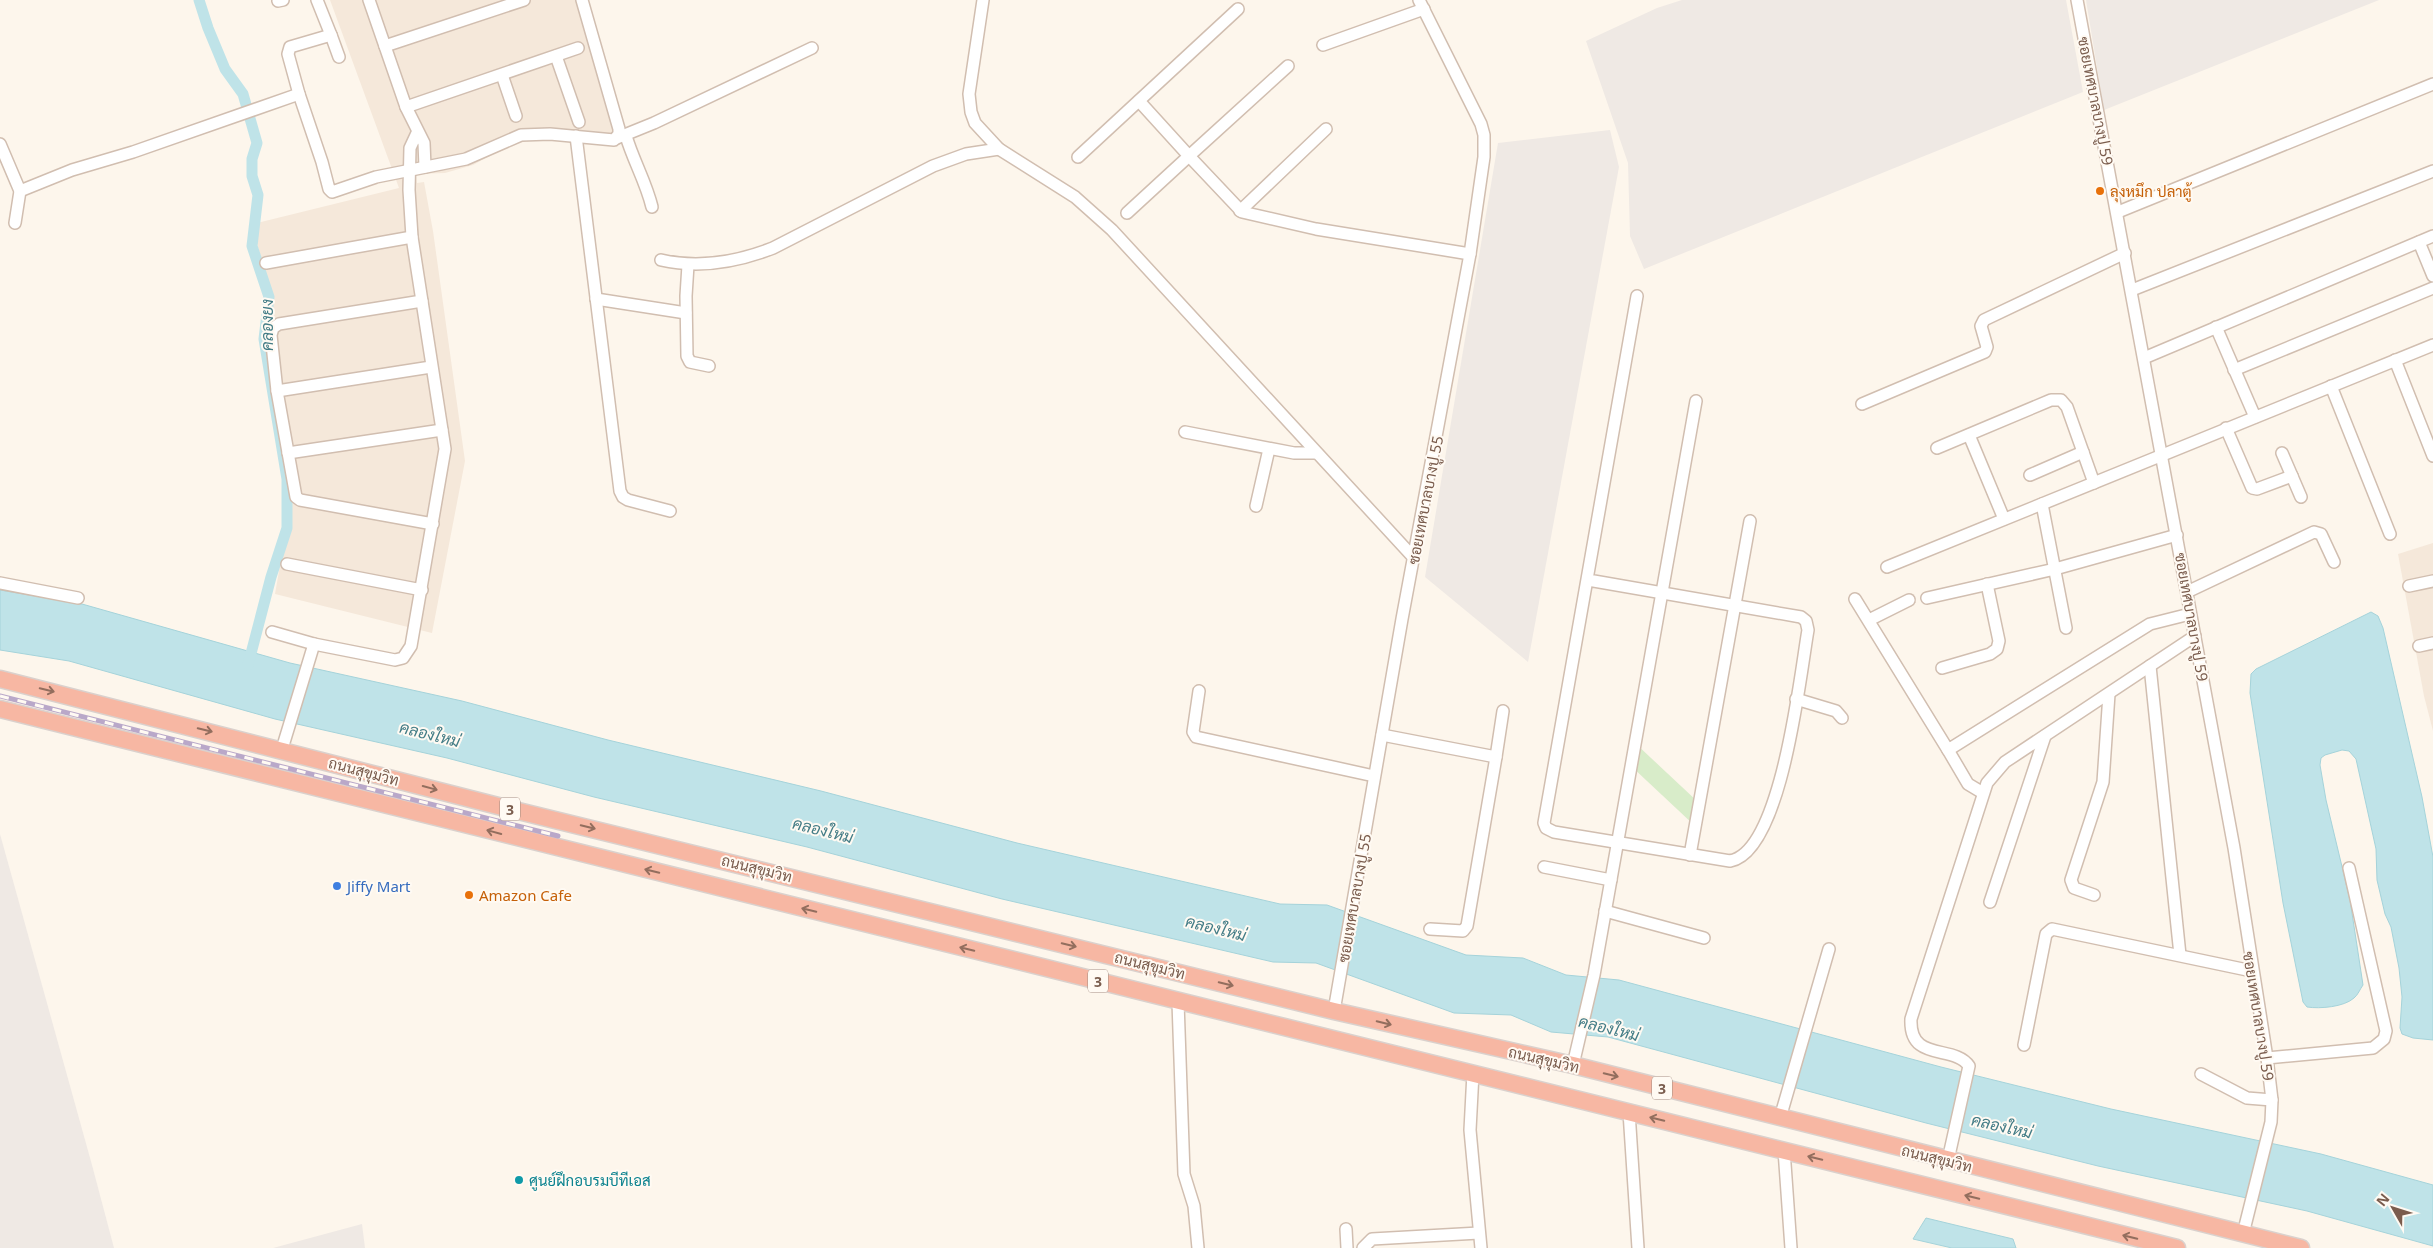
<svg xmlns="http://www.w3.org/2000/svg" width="2433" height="1248" viewBox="0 0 2433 1248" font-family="'Noto Sans',Sarabun,sans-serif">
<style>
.residential{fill:#f5e8da}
.industrial{fill:#efe9e4}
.green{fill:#d8ecc9}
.water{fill:#bfe3e8;stroke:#a5d3da}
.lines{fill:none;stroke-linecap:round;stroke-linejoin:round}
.canal{stroke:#bfe3e8;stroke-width:11}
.minor-casing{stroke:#d1beb0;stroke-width:14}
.highway-casing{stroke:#dad1cd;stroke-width:19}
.minor{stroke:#fff;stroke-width:11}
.highway{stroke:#f7b7a3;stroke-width:16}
.rail-casing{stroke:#b9a8c9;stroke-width:5}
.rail{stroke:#fffaf3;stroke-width:3;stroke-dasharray:9;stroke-linecap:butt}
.oneway{stroke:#936e5e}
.food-dot{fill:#e8710a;stroke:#fffaf3;stroke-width:2}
.shop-dot{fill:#3f7fe0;stroke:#fffaf3;stroke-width:2}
.culture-dot{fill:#0f9aa8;stroke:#fffaf3;stroke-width:2}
.labels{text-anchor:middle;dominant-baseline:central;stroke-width:4;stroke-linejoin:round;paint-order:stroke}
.shield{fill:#fffaf3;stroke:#a28b7f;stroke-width:1}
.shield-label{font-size:14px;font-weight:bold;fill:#7a5c4d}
.street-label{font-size:15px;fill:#7a5c4d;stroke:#fffaf3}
.food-label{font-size:15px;fill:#c56008;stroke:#fffaf3;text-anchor:start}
.shop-label{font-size:15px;fill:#366cbe;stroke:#fffaf3;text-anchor:start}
.culture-label{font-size:15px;fill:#0d838f;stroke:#fffaf3;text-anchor:start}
.water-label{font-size:16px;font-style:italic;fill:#437c86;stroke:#fffaf3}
</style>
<rect width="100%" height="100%" fill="#fdf6ec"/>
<!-- residential -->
<g class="residential">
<path d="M330 0H585L623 136 557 134 512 144 473 165 445 173 416 174 417 183 424 182 433 231 465 461 432 633 275 594 291 502 276 433 266 349 274 300 254 234 257 223 399 188Z"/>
<path d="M2433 543V731L2424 696 2398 554Z"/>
</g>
<!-- industrial -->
<g class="industrial">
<path d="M1682 0H2066L2083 92 1644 269 1630 236 1628 163 1586 41 1657 8Z"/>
<path d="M2086 0H2379L2104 110Z"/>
<path d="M1610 130 1619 167 1528 662 1425 577 1498 143Z"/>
<path d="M0 834 92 1165 114 1248H0Z"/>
<path d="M362 1224 365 1248H273Z"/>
</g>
<!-- green -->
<path class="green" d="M1635 743 1698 802 1694 825 1631 766Z"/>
<!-- water -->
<g class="water">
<path d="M0 590 82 604 290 663 462 701 608 740 821 791 1017 843 1280 904 1327 905 1466 955 1523 958 1566 975 1619 980 1941 1067 2111 1109 2321 1154 2433 1185V1246L2307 1211 2098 1166 1926 1123 1608 1037 1551 1032 1511 1015 1454 1013 1316 963 1273 962 1002 899 807 847 594 797 447 758 275 719 69 661 0 650Z"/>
<path d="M2371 612 2378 616 2383 628 2422 797 2433 857V1040L2413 1038 2402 1034 2400 1028 2402 997 2399 968 2391 927 2385 914 2377 880 2376 849 2356 759 2349 751 2342 750 2325 755 2321 758 2320 765 2326 800 2350 900 2363 985C2360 989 2358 995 2354 998 2344 1007 2320 1009 2307 1007L2303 1002 2283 903 2250 693 2251 674 2256 669Z"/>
<path d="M1926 1218 2013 1239 2016 1248H1952L1913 1239Z"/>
</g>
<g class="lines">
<!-- canal -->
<path class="canal" d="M199 0 208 28 225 69 243 94 257 143 252 159V176L258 195 252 246 269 297 264 339 287 479V528L271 577 248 665"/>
<defs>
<g id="minor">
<path d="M317 0 331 35"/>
<path d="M369 0 406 107 424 143 425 167"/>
<path d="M983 0 969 94 971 112 975 123 999 149 1075 197 1112 230 1414 558"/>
<path d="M2077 0 2234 848 2267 1058 2272 1100 2271 1122 2243 1234"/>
<path d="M278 1 283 0"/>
<path d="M1323 45 1424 9"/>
<path d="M385 46 524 0"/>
<path d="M556 56 579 122"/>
<path d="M502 75 516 116"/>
<path d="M299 94 322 162 329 189 332 192 376 177 466 159 521 135 550 134 614 140 619 134V129L582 0"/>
<path d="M1139 101 1189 156 1288 66"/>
<path d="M406 107 578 48"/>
<path d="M576 136 620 491 623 497 628 500 670 511"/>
<path d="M626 136C633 160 646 182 652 207"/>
<path d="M617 138 654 123 812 48"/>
<path d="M0 144 20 191 15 223"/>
<path d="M1078 157 1238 9"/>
<path d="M20 191 72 170 133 152 299 94 288 54 290 47 331 35 339 57"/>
<path d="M1240 211 1326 129"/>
<path d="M2118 212 2433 84"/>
<path d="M1127 213 1189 156 1242 212 1316 229 1470 254"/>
<path d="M2419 242 2433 276"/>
<path d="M661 260C700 269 737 262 773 248L933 166 966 154 999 149"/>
<path d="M266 263 412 237"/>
<path d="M688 265 686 296 687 356 690 362 709 366"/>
<path d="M2132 290 2433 171"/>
<path d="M596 299 686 313"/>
<path d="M422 301 279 324 273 328 271 335 277 391 296 497 300 500 433 524"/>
<path d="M2216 327 2255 417"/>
<path d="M2144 358 2433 236"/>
<path d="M2395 360 2433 456"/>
<path d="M2234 370 2433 288"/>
<path d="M2331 386 2390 534"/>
<path d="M277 391 431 367"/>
<path d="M1862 404 1985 352 1987 347 1981 326 1984 320 2125 253"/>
<path d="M2226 428 2252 488 2257 489 2292 476"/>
<path d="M1185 432 1294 453H1315"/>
<path d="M1969 435 2004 519"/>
<path d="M1937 448 2051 400H2061L2067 407 2094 483"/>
<path d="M288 453 442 430"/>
<path d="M2282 453 2301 497"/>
<path d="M2030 475 2083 452"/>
<path d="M2042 504 2066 628"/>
<path d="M1256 506 1269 449"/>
<path d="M287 564 422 590"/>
<path d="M1887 567 2433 345"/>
<path d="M1588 580 1801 617 1806 621 1808 630C1800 675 1782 852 1730 861L1554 832 1546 828 1544 823 1637 296"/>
<path d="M0 583 78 598"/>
<path d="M2409 586 2433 581"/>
<path d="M2187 592 2314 532 2321 534 2334 562"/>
<path d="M1927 598 2055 569 2177 535"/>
<path d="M1855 599 1948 750 2150 624 2190 614"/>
<path d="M1869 620 1909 600"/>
<path d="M272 632 314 644"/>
<path d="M2419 646 2433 643"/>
<path d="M2150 666 2180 955"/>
<path d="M1942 668 1990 654 1997 649 1999 641 1987 584"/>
<path d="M1199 691 1193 732 1196 737 1374 776"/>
<path d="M1796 699 1836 711 1842 718"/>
<path d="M1382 735 1496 757 1503 711"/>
<path d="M282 749 314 644 395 660 403 658 411 646 445 449 412 237 409 190 410 148 417 133"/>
<path d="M1948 750 1968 784 1983 793"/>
<path d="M1690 855 1750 521"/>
<path d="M1544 867 1611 880"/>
<path d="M2094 895 2074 888 2071 880 2103 782 2109 694"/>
<path d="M1990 902 2045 736"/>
<path d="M1605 911 1704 938"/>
<path d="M1430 929 1463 931 1467 926 1496 757"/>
<path d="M1178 1002 1184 1174 1194 1206 1198 1248"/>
<path d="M1334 1011 1402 619 1470 254 1484 157V135L1481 124 1419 0"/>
<path d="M2024 1045 2046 934 2052 929 2252 971"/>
<path d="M2267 1058 2373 1048 2384 1039 2386 1031 2349 868"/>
<path d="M1573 1065 1594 975 1696 401"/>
<path d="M1473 1073 1470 1130 1481 1248"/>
<path d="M2201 1074 2247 1098 2272 1100"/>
<path d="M1629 1112 1638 1248"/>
<path d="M1780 1118 1829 949"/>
<path d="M1784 1150 1791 1248"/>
<path d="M1948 1160 1969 1066C1954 1044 1909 1063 1911 1019L1987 783 2005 762 2195 636"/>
<path d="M1346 1229 1347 1248"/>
<path d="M1363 1248 1372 1239 1479 1233"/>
</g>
<g id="highway">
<path d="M0 679 502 807 1334 1011 1573 1065 2301 1248"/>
<path d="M0 709 2177 1248"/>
</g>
</defs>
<!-- minor casing -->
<use href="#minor" class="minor-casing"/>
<!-- highway casing -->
<use href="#highway" class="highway-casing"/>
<!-- minor -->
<use href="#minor" class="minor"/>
<!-- highway -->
<use href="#highway" class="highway"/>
<defs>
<path id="rail" d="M0 696 558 836"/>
</defs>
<!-- rail casing -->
<use href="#rail" class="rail-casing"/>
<!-- rail -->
<use href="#rail" class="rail"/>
</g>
<!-- one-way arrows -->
<defs><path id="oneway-shaft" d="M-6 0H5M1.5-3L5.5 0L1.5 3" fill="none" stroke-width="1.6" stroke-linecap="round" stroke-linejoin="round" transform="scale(1.25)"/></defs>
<g class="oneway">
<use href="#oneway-shaft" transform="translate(47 690) rotate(14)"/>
<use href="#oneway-shaft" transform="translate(205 730) rotate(14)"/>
<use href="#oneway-shaft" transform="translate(430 788) rotate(15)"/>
<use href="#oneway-shaft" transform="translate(588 827) rotate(14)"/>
<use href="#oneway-shaft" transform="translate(494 832) rotate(-165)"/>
<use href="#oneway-shaft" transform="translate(652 871) rotate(-166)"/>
<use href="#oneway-shaft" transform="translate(809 910) rotate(-166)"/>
<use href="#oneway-shaft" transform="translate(1069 945) rotate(14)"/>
<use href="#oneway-shaft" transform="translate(967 949) rotate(-166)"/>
<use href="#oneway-shaft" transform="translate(1226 984) rotate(14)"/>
<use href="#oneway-shaft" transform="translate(1384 1023) rotate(13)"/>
<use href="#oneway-shaft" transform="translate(1611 1075) rotate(14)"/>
<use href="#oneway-shaft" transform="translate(1657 1119) rotate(-166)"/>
<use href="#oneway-shaft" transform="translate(1815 1158) rotate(-166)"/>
<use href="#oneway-shaft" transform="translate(1972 1197) rotate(-166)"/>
<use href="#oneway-shaft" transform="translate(2130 1237) rotate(-166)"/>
</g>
<!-- markers -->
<g class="food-dot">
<circle cx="2100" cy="191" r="5"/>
<circle cx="469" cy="895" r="5"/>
</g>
<circle class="shop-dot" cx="337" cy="886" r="5"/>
<circle class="culture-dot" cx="519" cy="1180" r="5"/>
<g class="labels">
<!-- shield labels -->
<g class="shield">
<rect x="500" y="797.5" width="20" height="23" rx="4"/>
<rect x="1088" y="969.5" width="20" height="23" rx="4"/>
<rect x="1652" y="1076.5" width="20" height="23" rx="4"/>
</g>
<g class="shield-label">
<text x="510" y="809">3</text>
<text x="1098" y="981">3</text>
<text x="1662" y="1088">3</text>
</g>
<!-- street labels -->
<g class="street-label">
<text transform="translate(2096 101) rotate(79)">ซอยเทศบาลบางปู 59</text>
<text transform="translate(1425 500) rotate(-79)">ซอยเทศบาลบางปู 55</text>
<text transform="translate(2192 617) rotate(80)">ซอยเทศบาลบางปู 59</text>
<text transform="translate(364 771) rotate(15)">ถนนสุขุมวิท</text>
<text transform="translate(757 868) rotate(14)">ถนนสุขุมวิท</text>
<text transform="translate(1354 898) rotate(-80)">ซอยเทศบาลบางปู 55</text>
<text transform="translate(1150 965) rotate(14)">ถนนสุขุมวิท</text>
<text transform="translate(2259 1016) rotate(81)">ซอยเทศบาลบางปู 59</text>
<text transform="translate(1544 1059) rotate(13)">ถนนสุขุมวิท</text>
<text transform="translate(1937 1158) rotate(14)">ถนนสุขุมวิท</text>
</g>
<!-- food labels -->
<g class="food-label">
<text x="2110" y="191">ลุงหมึก ปลาตู้</text>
<text x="479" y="895">Amazon Cafe</text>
</g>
<!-- shop labels -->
<g class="shop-label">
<text x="347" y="886">Jiffy Mart</text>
</g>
<!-- culture labels -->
<g class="culture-label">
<text x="529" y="1180">ศูนย์ฝึกอบรมบีทีเอส</text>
</g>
<!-- water labels -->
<g class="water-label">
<text transform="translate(267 325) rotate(-90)">คลองยง</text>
<text transform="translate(430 734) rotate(14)">คลองใหม่</text>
<text transform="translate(823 830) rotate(14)">คลองใหม่</text>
<text transform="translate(1216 928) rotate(14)">คลองใหม่</text>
<text transform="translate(1609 1028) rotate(14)">คลองใหม่</text>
<text transform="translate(2002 1126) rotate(13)">คลองใหม่</text>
</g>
</g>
<!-- north arrow -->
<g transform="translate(2393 1208) rotate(309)" stroke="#fffaf3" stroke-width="4" paint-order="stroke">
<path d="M0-4L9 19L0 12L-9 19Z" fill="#7a5c4d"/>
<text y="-8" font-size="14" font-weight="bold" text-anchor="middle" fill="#7a5c4d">N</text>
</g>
</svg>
